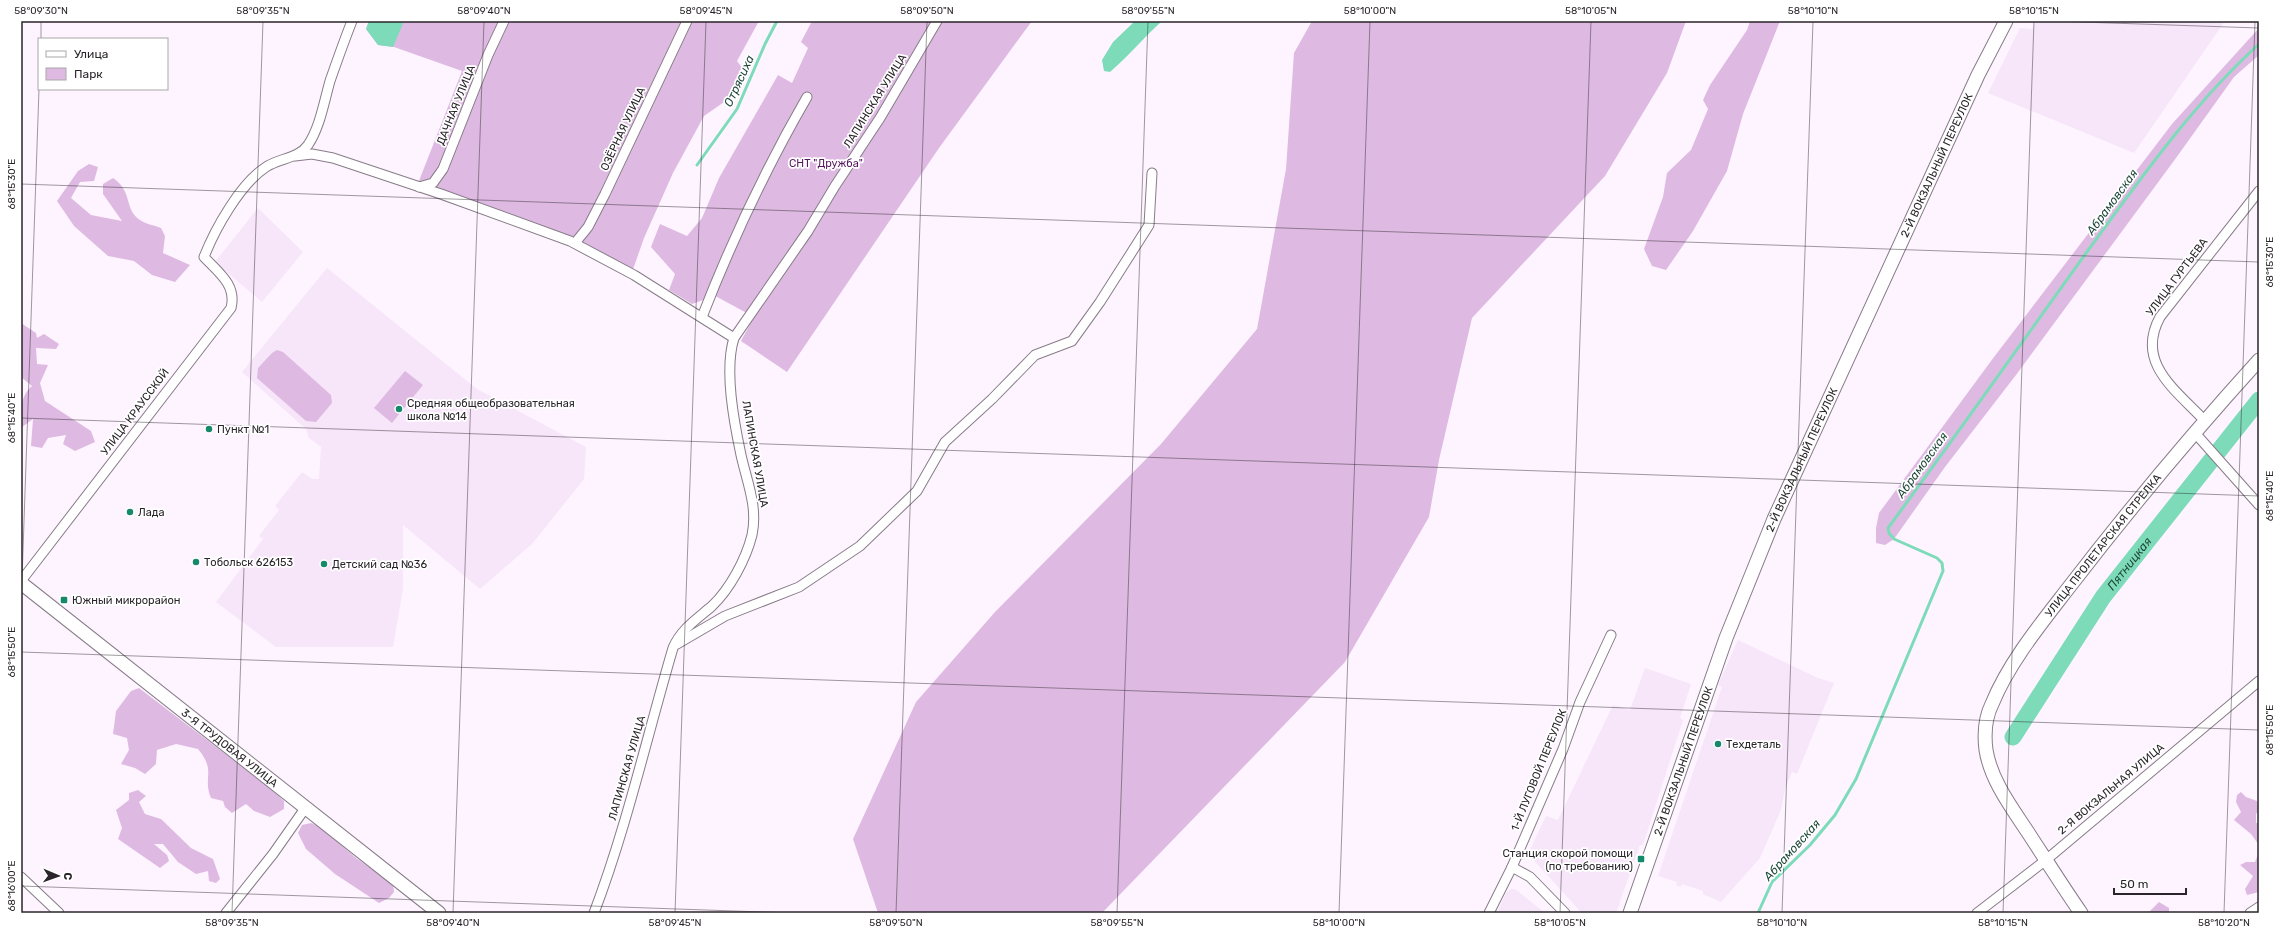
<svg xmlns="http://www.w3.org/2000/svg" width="2280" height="934" viewBox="0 0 2280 934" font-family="Rubik,sans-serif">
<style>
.built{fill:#f7e5f9}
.green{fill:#debae2}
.water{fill:#7ddbb9}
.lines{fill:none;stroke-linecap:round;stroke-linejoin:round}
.stream{stroke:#7ddbb9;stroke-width:3}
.river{stroke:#7ddbb9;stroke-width:17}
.street-casing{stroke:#877c88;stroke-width:11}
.secondary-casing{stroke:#877c88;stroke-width:15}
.street{stroke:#fff;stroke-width:9}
.secondary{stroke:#fff;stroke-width:13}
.ticks{fill:none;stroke:#2a252a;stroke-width:1;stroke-opacity:0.45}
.poi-dot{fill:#158969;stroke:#fff;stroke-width:1.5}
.labels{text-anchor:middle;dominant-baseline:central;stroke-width:3.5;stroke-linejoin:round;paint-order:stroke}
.street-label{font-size:11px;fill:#2a252a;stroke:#fff}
.park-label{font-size:11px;fill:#571760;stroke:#fff}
.poi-label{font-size:11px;fill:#2a252a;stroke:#fff;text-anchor:start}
.water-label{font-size:12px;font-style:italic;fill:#20493b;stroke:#fff}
.neatline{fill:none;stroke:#2a252a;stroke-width:1.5}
.ticks-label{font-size:10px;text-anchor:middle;fill:#2a252a}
</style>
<rect width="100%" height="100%" fill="#fef4ff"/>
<!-- built -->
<g class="built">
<path d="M2036 21H2225L2134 153 1988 93 2020 28 2032 29Z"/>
<path d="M258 208 303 252 262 302 215 262Z"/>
<path d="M327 268 477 389 586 447 584 479 532 544 480 589 403 525V589L393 647H276L216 602 263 539 259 536 279 510 275 506 302 472 312 479H319L321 447 309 438 306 429 242 372Z"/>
<path d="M1738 640 1818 678 1834 683 1797 774 1792 772 1785 789 1781 810 1760 858 1721 902 1703 894V891L1682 884 1681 887 1676 885 1677 882 1658 876 1722 687 1718 685Z"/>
<path d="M1645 668 1691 684 1680 718 1683 720 1643 845H1640L1616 913H1582L1528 854 1546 816 1558 820 1613 705 1630 710Z"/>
<path d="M1511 889H1515L1545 913H1497L1506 893Z"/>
</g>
<!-- green -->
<g class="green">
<path d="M369 21H759L737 61 743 69 727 100 704 116 673 173 644 238 630 278 576 247 415 191 462 71 394 47 378 45 366 29Z"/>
<path d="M812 21H1032L939 148 787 372 741 341 754 317 708 292 706 299 692 304 669 290 675 274 651 247 660 224 687 236 702 218 719 178 778 75 792 83 808 48 801 42Z"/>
<path d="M1312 21H1686L1667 73 1605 176 1472 318 1439 460 1429 517 1345 662 1102 913H878L853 839 916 702 995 612 1161 444 1257 329 1286 169 1294 53Z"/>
<path d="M1750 21H1780L1743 114 1727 171 1693 231 1666 270 1652 266 1644 249 1663 197 1667 173 1691 150 1708 109 1703 100 1710 85 1747 30Z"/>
<path d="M2259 28V55L2234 77 2176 158 2016 375 1945 467 1894 539 1885 545 1876 543V528L1879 513 1994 357 2172 124Z"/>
<path d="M89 164 98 167 94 181 80 182 71 198 91 215 122 221 103 194V184L113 178C133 191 124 210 140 220 145 224 154 225 161 228L165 236 163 253 190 265 175 282 152 275 134 261 108 256 74 226 57 201 78 171Z"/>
<path d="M21 323 36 333 37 338 44 334 59 344 56 349 36 348 37 364 48 365 40 383 45 401 91 431 95 442 75 451 63 444 66 435 48 438 42 448 31 446 33 419 22 427C20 412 20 396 32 386L21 377Z"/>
<path d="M277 350 283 352 331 395 332 403 316 422 306 421 257 378 258 368 272 353Z"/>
<path d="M405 371 423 385 392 423 374 408Z"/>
<path d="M139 688 270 788 284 801V809L270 817 254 811 246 804 232 813 225 807 223 801 211 798C202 777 217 772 198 749L176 744 157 750 156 764 145 774 135 768 121 764 129 750 127 738 113 734 116 711 131 691Z"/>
<path d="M138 790 146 796 139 802 145 814 161 819 191 848 213 859 220 879 216 883 209 881 208 871 196 874 178 862 163 844H154L167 855 169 861 160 868 118 839 122 828 116 810 129 800V793Z"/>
<path d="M2241 792 2246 797 2257 801 2259 810 2256 814V823H2259V845L2251 834 2234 820 2241 812 2236 802 2237 795Z"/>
<path d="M311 823 320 827 356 858 393 884 394 892 389 898 379 903 335 874 306 849 298 833 302 825Z"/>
<path d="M2259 852V892L2247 895 2245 889 2253 876 2240 865 2246 862H2255Z"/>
<path d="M2159 902 2169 908V913H2148Z"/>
</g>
<!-- water -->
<g class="water">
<path d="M369 21H404L393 47 378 45 366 29Z"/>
<path d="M1135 21H1162C1144 37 1129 56 1110 72L1104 71 1102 60 1113 42Z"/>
</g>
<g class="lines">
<!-- stream -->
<g class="stream">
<path d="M697 165 737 109 765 44 777 21"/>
<path d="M1758 913 1772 882 1810 845 1835 815 1856 779 1943 571 1942 563 1937 558 1894 539 1889 533 1888 528C1956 436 2022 342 2089 249 2141 178 2193 104 2259 44"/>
</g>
<!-- river -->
<path class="river" id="s1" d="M2013 737 2103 597 2259 400"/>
<defs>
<g id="street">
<path d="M295 156 312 154 333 158 441 194 570 241 634 275 734 338"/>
<path d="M419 187 433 183 443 169 488 55 504 21"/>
<path d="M575 243 588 227 605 194 687 21"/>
<path d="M702 317C732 240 766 168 807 97"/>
<path d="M2205 421C2176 390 2135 363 2160 317L2259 191"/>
<path d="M2195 433 2259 505"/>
<path d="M21 581 231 308C237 285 218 272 204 257 215 229 240 184 266 167 279 158 298 159 308 145 320 127 324 102 330 81 337 61 344 41 352 21"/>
<path d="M677 644 725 616 799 587 860 546 917 491 945 442 992 399 1035 355 1072 341 1100 302 1149 225 1152 173"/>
<path d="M1512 867 1530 877 1565 913"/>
<path d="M21 877 59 913"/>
<path d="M226 913 273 854 306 807"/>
<path d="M594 913C627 826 647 736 673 648 681 629 697 619 712 606 730 589 746 559 752 535 758 507 747 482 741 455 734 422 724 370 734 338L808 231 835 186 880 118 937 21"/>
<path d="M1489 913 1512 867 1563 749 1580 702 1611 635"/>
<path d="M1977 913 2046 860 2259 681"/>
<path d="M2250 913 2259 907"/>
</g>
<g id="secondary">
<path id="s2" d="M21 583 439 913"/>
<path id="s3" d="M1630 913 1726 638 1774 519 1978 75 2006 21"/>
<path id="s4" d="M2081 913C2063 887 2046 860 2029 834 2012 808 1991 781 1986 750 1984 734 1985 718 1992 704 2009 662 2043 621 2070 586 2130 508 2193 433 2259 360"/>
</g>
</defs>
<!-- street casing -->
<use href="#street" class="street-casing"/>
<!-- secondary casing -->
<use href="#secondary" class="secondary-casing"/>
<!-- street -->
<use href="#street" class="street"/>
<!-- secondary -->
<use href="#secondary" class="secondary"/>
</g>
<!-- ticks -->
<path class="ticks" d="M2051 21 2259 28M41 39V21M21 184 2259 262M21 418 2259 496M21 608 39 89M21 652 2259 730M21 886 791 913M232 913 263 21M453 913 484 21M675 913 706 21M896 913 927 21M1117 913 1148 21M1339 913 1370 21M1560 913 1591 21M1782 913 1813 21M2003 913 2034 21M2224 913 2255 21"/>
<!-- markers -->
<g class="poi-dot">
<circle cx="399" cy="409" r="4"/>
<circle cx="209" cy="429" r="4"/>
<circle cx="130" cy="512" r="4"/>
<circle cx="196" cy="562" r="4"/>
<circle cx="324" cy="564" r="4"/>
<rect x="60" y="596" width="8" height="8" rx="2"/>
<circle cx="1718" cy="744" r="4"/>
<rect x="1637" y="855" width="8" height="8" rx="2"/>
</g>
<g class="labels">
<!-- street labels -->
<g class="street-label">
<text transform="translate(875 101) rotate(-58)">ЛАПИНСКАЯ УЛИЦА</text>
<text transform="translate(456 105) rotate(-68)">ДАЧНАЯ УЛИЦА</text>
<text transform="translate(623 129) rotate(-65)">ОЗЁРНАЯ УЛИЦА</text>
<text stroke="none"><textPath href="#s3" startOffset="809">2-Й ВОКЗАЛЬНЫЙ ПЕРЕУЛОК</textPath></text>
<text transform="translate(2177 277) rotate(-53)">УЛИЦА ГУРТЬЕВА</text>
<text transform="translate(135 412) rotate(-53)">УЛИЦА КРАУССКОЙ</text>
<text transform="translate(755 454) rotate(80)">ЛАПИНСКАЯ УЛИЦА</text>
<text stroke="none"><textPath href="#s3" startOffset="485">2-Й ВОКЗАЛЬНЫЙ ПЕРЕУЛОК</textPath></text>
<text stroke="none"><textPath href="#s4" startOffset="431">УЛИЦА ПРОЛЕТАРСКАЯ СТРЕЛКА</textPath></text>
<text stroke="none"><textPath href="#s2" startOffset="266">3-Я ТРУДОВАЯ УЛИЦА</textPath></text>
<text stroke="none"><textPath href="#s3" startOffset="161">2-Й ВОКЗАЛЬНЫЙ ПЕРЕУЛОК</textPath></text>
<text transform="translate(627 768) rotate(-74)">ЛАПИНСКАЯ УЛИЦА</text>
<text transform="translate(1539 770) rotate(-68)">1-Й ЛУГОВОЙ ПЕРЕУЛОК</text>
<text transform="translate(2111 789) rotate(-40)">2-Я ВОКЗАЛЬНАЯ УЛИЦА</text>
</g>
<!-- park labels -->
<g class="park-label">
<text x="826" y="163">СНТ "Дружба"</text>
</g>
<!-- poi labels -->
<g class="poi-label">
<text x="407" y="403">Средняя общеобразовательная<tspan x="407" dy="13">школа №14</tspan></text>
<text x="217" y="429">Пункт №1</text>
<text x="138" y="512">Лада</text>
<text x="204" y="562">Тобольск 626153</text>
<text x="332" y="564">Детский сад №36</text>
<text x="72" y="600">Южный микрорайон</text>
<text x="1726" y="744">Техдеталь</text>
<text x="1633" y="853" text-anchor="end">Станция скорой помощи<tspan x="1633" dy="13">(по требованию)</tspan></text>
</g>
<!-- water labels -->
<g class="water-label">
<text transform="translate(739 81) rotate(-65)">Отрясиха</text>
<text transform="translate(2112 202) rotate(-54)">Абрамовская</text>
<text transform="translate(1922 465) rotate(-54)">Абрамовская</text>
<text stroke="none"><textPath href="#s1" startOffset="209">Пятницкая</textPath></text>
<text transform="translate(1792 850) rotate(-48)">Абрамовская</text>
</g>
</g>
<!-- border -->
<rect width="2280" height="934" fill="none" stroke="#ffffff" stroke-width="44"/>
<!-- legend -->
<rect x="38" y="38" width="130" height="52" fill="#ffffff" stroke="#aaa8aa"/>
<rect x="46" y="51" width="20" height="6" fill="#ffffff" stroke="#aaa8aa"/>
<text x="74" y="58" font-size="12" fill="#2a252a">Улица</text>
<rect x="46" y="68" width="20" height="12" fill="#debae2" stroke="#aaa8aa"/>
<text x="74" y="78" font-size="12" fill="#2a252a">Парк</text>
<!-- north arrow -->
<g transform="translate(58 876) rotate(92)" stroke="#ffffff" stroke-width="3" paint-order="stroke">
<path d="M0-3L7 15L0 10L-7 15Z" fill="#2a252a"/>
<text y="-6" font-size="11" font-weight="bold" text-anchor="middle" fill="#2a252a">С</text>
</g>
<!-- scale -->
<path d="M2114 888v6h72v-6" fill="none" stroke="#2a252a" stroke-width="2"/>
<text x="2120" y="888" font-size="12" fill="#2a252a" stroke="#ffffff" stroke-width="3" paint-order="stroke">50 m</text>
<rect x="22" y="22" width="2236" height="890" class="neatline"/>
<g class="ticks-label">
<text x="41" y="14">58°09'30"N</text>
<text x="263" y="14">58°09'35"N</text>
<text x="484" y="14">58°09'40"N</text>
<text x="706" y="14">58°09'45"N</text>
<text x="927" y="14">58°09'50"N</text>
<text x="1148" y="14">58°09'55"N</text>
<text x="1370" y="14">58°10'00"N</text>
<text x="1591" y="14">58°10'05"N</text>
<text x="1813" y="14">58°10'10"N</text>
<text x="2034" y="14">58°10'15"N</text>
<text transform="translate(11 184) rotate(-90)" y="4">68°15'30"E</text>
<text transform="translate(2269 262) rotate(-90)" y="4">68°15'30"E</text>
<text transform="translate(11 418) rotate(-90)" y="4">68°15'40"E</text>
<text transform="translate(2269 496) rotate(-90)" y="4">68°15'40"E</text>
<text transform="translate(11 652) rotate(-90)" y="4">68°15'50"E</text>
<text transform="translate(2269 730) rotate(-90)" y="4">68°15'50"E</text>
<text transform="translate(11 886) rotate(-90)" y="4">68°16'00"E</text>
<text x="232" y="926">58°09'35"N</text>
<text x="453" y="926">58°09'40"N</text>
<text x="675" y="926">58°09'45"N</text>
<text x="896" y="926">58°09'50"N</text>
<text x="1117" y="926">58°09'55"N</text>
<text x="1339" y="926">58°10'00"N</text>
<text x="1560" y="926">58°10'05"N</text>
<text x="1782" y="926">58°10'10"N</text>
<text x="2003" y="926">58°10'15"N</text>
<text x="2224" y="926">58°10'20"N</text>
</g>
</svg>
